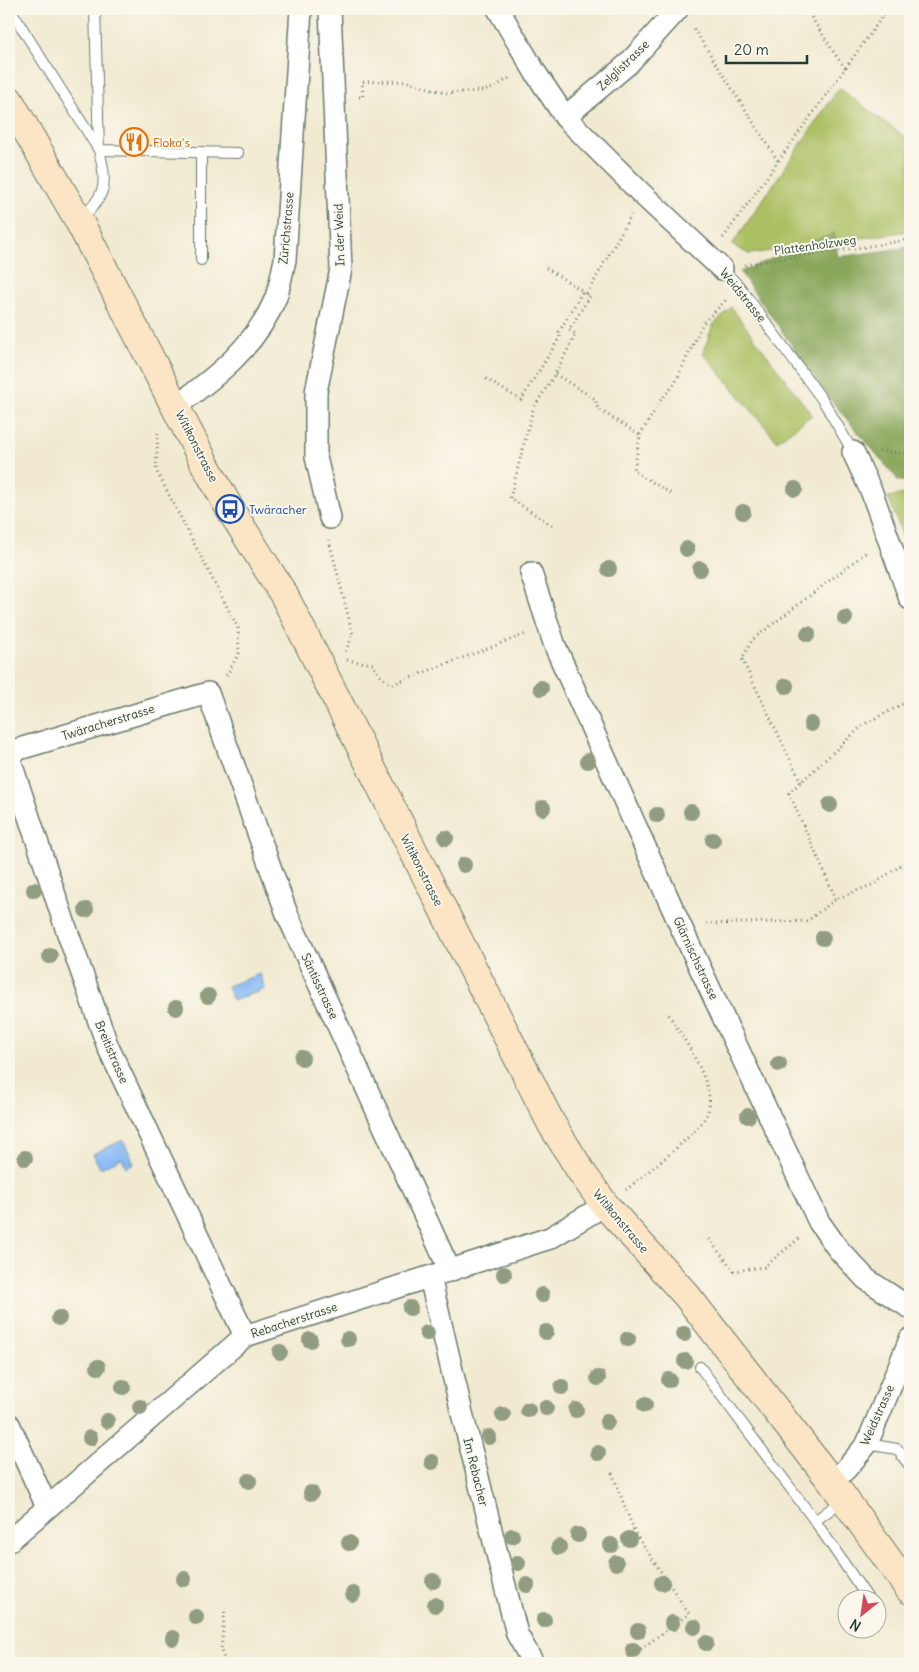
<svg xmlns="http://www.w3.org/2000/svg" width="919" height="1672" viewBox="0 0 919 1672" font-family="Delius,sans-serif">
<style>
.green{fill:#acc064;stroke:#667e4c}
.forest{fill:#89a65a;stroke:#547247}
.water{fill:#89baf5;stroke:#547c94}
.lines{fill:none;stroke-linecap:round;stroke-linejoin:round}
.lane-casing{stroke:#687a6b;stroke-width:12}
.street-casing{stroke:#687a6b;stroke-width:24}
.secondary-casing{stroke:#687a6b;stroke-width:30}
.path{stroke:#687a6b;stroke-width:3;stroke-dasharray:1 4;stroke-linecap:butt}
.lane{stroke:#fff;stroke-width:10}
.street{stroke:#fff;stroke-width:21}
.secondary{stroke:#fce5c4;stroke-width:28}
.tree{fill:#919d81}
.labels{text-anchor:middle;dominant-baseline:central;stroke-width:4;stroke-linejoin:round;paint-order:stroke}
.street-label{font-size:12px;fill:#1f3d34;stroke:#fbf7ec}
.food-label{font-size:12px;fill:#c56008;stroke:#fbf7ec;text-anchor:start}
.transit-label{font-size:12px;fill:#164399;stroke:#fbf7ec;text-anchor:start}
</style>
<rect width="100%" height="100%" fill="#fbf7ec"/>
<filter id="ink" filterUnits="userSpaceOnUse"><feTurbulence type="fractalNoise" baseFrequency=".02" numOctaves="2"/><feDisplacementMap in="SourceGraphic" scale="10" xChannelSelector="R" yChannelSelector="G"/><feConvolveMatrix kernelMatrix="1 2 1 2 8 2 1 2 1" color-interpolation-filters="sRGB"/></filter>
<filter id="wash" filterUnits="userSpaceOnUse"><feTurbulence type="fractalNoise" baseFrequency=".0096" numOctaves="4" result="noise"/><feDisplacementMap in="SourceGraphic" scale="20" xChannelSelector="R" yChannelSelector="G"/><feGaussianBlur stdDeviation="1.12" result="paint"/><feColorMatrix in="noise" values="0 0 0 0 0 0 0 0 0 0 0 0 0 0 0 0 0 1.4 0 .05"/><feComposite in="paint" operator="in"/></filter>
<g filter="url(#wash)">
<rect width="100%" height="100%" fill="#f1ead1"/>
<!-- green -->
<g class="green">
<path d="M839 88 910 141V231L749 254 732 245Z"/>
<path d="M731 307 812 415 777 441 703 353 713 325Z"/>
<path d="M910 493V555L888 497Z"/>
</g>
<!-- forest -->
<path class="forest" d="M834 233 838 257 910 247V481H899L830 399 740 272Z"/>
<!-- water -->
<g class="water">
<path d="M260 974 265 989 233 1001 227 986Z"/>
<path d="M123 1140 134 1163 126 1167 122 1158 100 1168 93 1154Z"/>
</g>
</g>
<g filter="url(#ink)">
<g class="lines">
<defs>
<g id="lane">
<path d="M10 9 99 150C108 185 106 196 79 220"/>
<path d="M95 9 99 150 238 153"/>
<path d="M201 152V260"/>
<path d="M722 269 739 286 824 402 853 452"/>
<path d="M700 1367 815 1521"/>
<path d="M867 1444 897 1449 910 1466"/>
<path d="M844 1499 815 1521 869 1600"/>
</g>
<g id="street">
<path d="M330 9 341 269 316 392V457L330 518"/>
<path d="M498 9 535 72 565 117 643 195 722 269"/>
<path d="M565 117 628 64 678 9"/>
<path d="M176 406C216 377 257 345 276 297 280 286 282 272 285 260L301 9"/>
<path d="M853 452 872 493 910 599"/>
<path d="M531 573 555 646 680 925 819 1222 838 1249 866 1279 910 1308"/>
<path d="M9 752 208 693 287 914 450 1271"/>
<path d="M9 757 66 928 108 1047 245 1336"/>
<path d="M430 1277 462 1413 517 1634 533 1663"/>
<path d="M9 1424 47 1507"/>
<path d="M832 1482 846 1469 867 1444 910 1339"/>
<path d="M9 1541 245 1336 550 1238 605 1205"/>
</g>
<path id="secondary" d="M9 100 79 221 207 468 230 509 284 595 551 1123 582 1173 605 1205 687 1296 832 1482 910 1590"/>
</defs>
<!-- lane casing -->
<use href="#lane" class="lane-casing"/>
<!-- street casing -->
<use href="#street" class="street-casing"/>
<!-- secondary casing -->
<use href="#secondary" class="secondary-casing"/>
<!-- path -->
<g class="path">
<path d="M806 9 835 54 845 68"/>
<path d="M694 29 778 161"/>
<path d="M359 97H363L362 82 405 81 445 93 483 91 493 88 511 77"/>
<path d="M723 238 888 9"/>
<path d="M745 265C800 254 856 250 910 239"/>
<path d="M546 268 583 291"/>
<path d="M555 374 595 399 598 409 640 435 634 471 672 494"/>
<path d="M486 379 521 400 560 337 559 332 583 291 587 294"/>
<path d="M158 433 156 470 238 628 239 653 225 678"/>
<path d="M640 435 661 400 675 383 703 323 726 300"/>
<path d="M879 451 910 454"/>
<path d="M552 525 510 498 533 409 555 374 576 334 569 330 590 296 587 294 631 215"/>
<path d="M329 540 353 635 344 654"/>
<path d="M347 660 373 664C377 674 383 680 393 684L526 634"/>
<path d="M801 782 742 659 752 640 868 551"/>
<path d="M836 899 789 793 863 725 910 700"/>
<path d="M706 924 807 921 836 899 874 884 910 859"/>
<path d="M626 1190C645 1174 699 1133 707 1114 719 1087 681 1035 667 1012"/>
<path d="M709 1239 734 1271 764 1267 801 1237"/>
<path d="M612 1473 635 1533 689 1614 621 1663"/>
<path d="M225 1607 221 1651 226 1663"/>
</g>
<!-- lane -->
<use href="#lane" class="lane"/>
<!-- street -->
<use href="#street" class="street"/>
<!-- secondary -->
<use href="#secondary" class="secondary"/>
</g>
<!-- trees -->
<g class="tree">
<circle cx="795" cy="489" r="8"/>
<circle cx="743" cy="512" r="8"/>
<circle cx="687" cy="549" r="8"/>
<circle cx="609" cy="569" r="8"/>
<circle cx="700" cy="569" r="8"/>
<circle cx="845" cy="618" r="8"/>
<circle cx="808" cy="634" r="8"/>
<circle cx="786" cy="686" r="8"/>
<circle cx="541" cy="688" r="8"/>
<circle cx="811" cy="724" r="8"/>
<circle cx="588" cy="761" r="8"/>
<circle cx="830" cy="805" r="8"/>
<circle cx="543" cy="808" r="8"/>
<circle cx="691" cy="812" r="8"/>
<circle cx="657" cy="815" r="8"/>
<circle cx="446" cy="838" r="8"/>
<circle cx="713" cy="840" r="8"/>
<circle cx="464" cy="865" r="8"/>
<circle cx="34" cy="890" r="8"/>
<circle cx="86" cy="910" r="8"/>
<circle cx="823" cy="938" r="8"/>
<circle cx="50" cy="956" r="8"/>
<circle cx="208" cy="996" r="8"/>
<circle cx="176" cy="1008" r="8"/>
<circle cx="302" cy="1058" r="8"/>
<circle cx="779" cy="1064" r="8"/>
<circle cx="748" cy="1116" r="8"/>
<circle cx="25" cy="1158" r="8"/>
<circle cx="504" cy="1274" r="8"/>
<circle cx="542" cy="1295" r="8"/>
<circle cx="410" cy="1308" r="8"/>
<circle cx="59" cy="1318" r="8"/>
<circle cx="546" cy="1332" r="8"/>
<circle cx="427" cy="1333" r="8"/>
<circle cx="684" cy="1334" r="8"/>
<circle cx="348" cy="1339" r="8"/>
<circle cx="628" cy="1339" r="8"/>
<circle cx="310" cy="1340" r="8"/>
<circle cx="280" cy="1352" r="8"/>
<circle cx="685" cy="1361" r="8"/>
<circle cx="98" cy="1367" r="8"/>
<circle cx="598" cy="1378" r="8"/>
<circle cx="669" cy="1380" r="8"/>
<circle cx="123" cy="1387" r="8"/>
<circle cx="562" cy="1387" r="8"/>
<circle cx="645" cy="1405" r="8"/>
<circle cx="140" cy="1407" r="8"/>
<circle cx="546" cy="1408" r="8"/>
<circle cx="528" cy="1410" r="8"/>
<circle cx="576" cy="1410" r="8"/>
<circle cx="503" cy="1415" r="8"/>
<circle cx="107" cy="1421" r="8"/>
<circle cx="607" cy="1422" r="8"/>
<circle cx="489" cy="1437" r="8"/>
<circle cx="90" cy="1438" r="8"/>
<circle cx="598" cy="1453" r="8"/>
<circle cx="432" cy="1462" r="8"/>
<circle cx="249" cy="1481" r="8"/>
<circle cx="311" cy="1493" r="8"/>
<circle cx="578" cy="1535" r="8"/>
<circle cx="512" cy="1536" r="8"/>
<circle cx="629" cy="1539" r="8"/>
<circle cx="349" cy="1543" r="8"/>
<circle cx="611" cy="1545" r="8"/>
<circle cx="559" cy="1547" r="8"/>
<circle cx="518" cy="1563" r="8"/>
<circle cx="616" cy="1563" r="8"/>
<circle cx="184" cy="1579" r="8"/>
<circle cx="433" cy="1581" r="8"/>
<circle cx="662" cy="1583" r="8"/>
<circle cx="527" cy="1585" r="8"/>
<circle cx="353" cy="1594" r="8"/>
<circle cx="435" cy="1605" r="8"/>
<circle cx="196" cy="1617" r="8"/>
<circle cx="544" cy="1620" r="8"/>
<circle cx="672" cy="1623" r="8"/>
<circle cx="694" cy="1627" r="8"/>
<circle cx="638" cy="1631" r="8"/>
<circle cx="173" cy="1638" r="8"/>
<circle cx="706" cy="1643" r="8"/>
<circle cx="633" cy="1650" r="8"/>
</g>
</g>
<!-- icons -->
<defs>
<symbol id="restaurant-ring" viewBox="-11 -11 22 22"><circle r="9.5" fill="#fbf7ec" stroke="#e8710a" stroke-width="1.5"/><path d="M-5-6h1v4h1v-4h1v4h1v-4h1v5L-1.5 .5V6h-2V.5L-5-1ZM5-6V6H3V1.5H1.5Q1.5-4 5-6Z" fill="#e8710a"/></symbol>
<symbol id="bus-ring" viewBox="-11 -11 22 22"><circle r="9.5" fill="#fbf7ec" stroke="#1a4fb4" stroke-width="1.5"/><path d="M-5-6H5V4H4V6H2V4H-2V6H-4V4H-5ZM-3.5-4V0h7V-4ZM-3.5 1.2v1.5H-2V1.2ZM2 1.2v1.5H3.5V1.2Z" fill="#1a4fb4"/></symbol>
</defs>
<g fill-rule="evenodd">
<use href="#restaurant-ring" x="118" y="126" width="32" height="32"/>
<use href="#bus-ring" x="214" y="493" width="32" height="32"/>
</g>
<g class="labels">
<!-- street labels -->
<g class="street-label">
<text transform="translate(623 65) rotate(-44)">Zelglistrasse</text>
<text transform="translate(286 228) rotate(-85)">Zürichstrasse</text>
<text transform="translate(339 235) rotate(-92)">In der Weid</text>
<text transform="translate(815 245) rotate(-8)">Plattenholzweg</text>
<text transform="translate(743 295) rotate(51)">Weidstrasse</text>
<text transform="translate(197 446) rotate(63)">Witikonstrasse</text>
<text transform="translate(108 722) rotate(-17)">Twäracherstrasse</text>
<text transform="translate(422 870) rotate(63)">Witikonstrasse</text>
<text transform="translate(696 958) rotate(65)">Glärnischstrasse</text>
<text transform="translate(320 986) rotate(65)">Säntisstrasse</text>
<text transform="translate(112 1052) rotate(67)">Breitistrasse</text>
<text transform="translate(621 1221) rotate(50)">Witikonstrasse</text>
<text transform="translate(294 1320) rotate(-18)">Rebacherstrasse</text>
<text transform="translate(877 1415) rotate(-66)">Weidstrasse</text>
<text transform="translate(476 1472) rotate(76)">Im Rebacher</text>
</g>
<!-- food labels -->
<g class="food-label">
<text x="153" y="142">Floka's</text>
</g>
<!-- transit labels -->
<g class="transit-label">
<text x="249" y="509">Twäracher</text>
</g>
</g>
<!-- margin -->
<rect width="919" height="1672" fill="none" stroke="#fbf7ec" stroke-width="30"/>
<!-- north arrow -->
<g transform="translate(862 1614) rotate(210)"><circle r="24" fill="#fbf7ec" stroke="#a3ada2"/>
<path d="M0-4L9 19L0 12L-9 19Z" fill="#d1495b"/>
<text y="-8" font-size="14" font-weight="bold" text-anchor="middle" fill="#1f3d34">N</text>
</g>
<!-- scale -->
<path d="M726 55v8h81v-8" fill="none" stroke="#1f3d34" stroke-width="2.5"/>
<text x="734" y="55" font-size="15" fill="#1f3d34" stroke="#fbf7ec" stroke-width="4" paint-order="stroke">20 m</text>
</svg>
